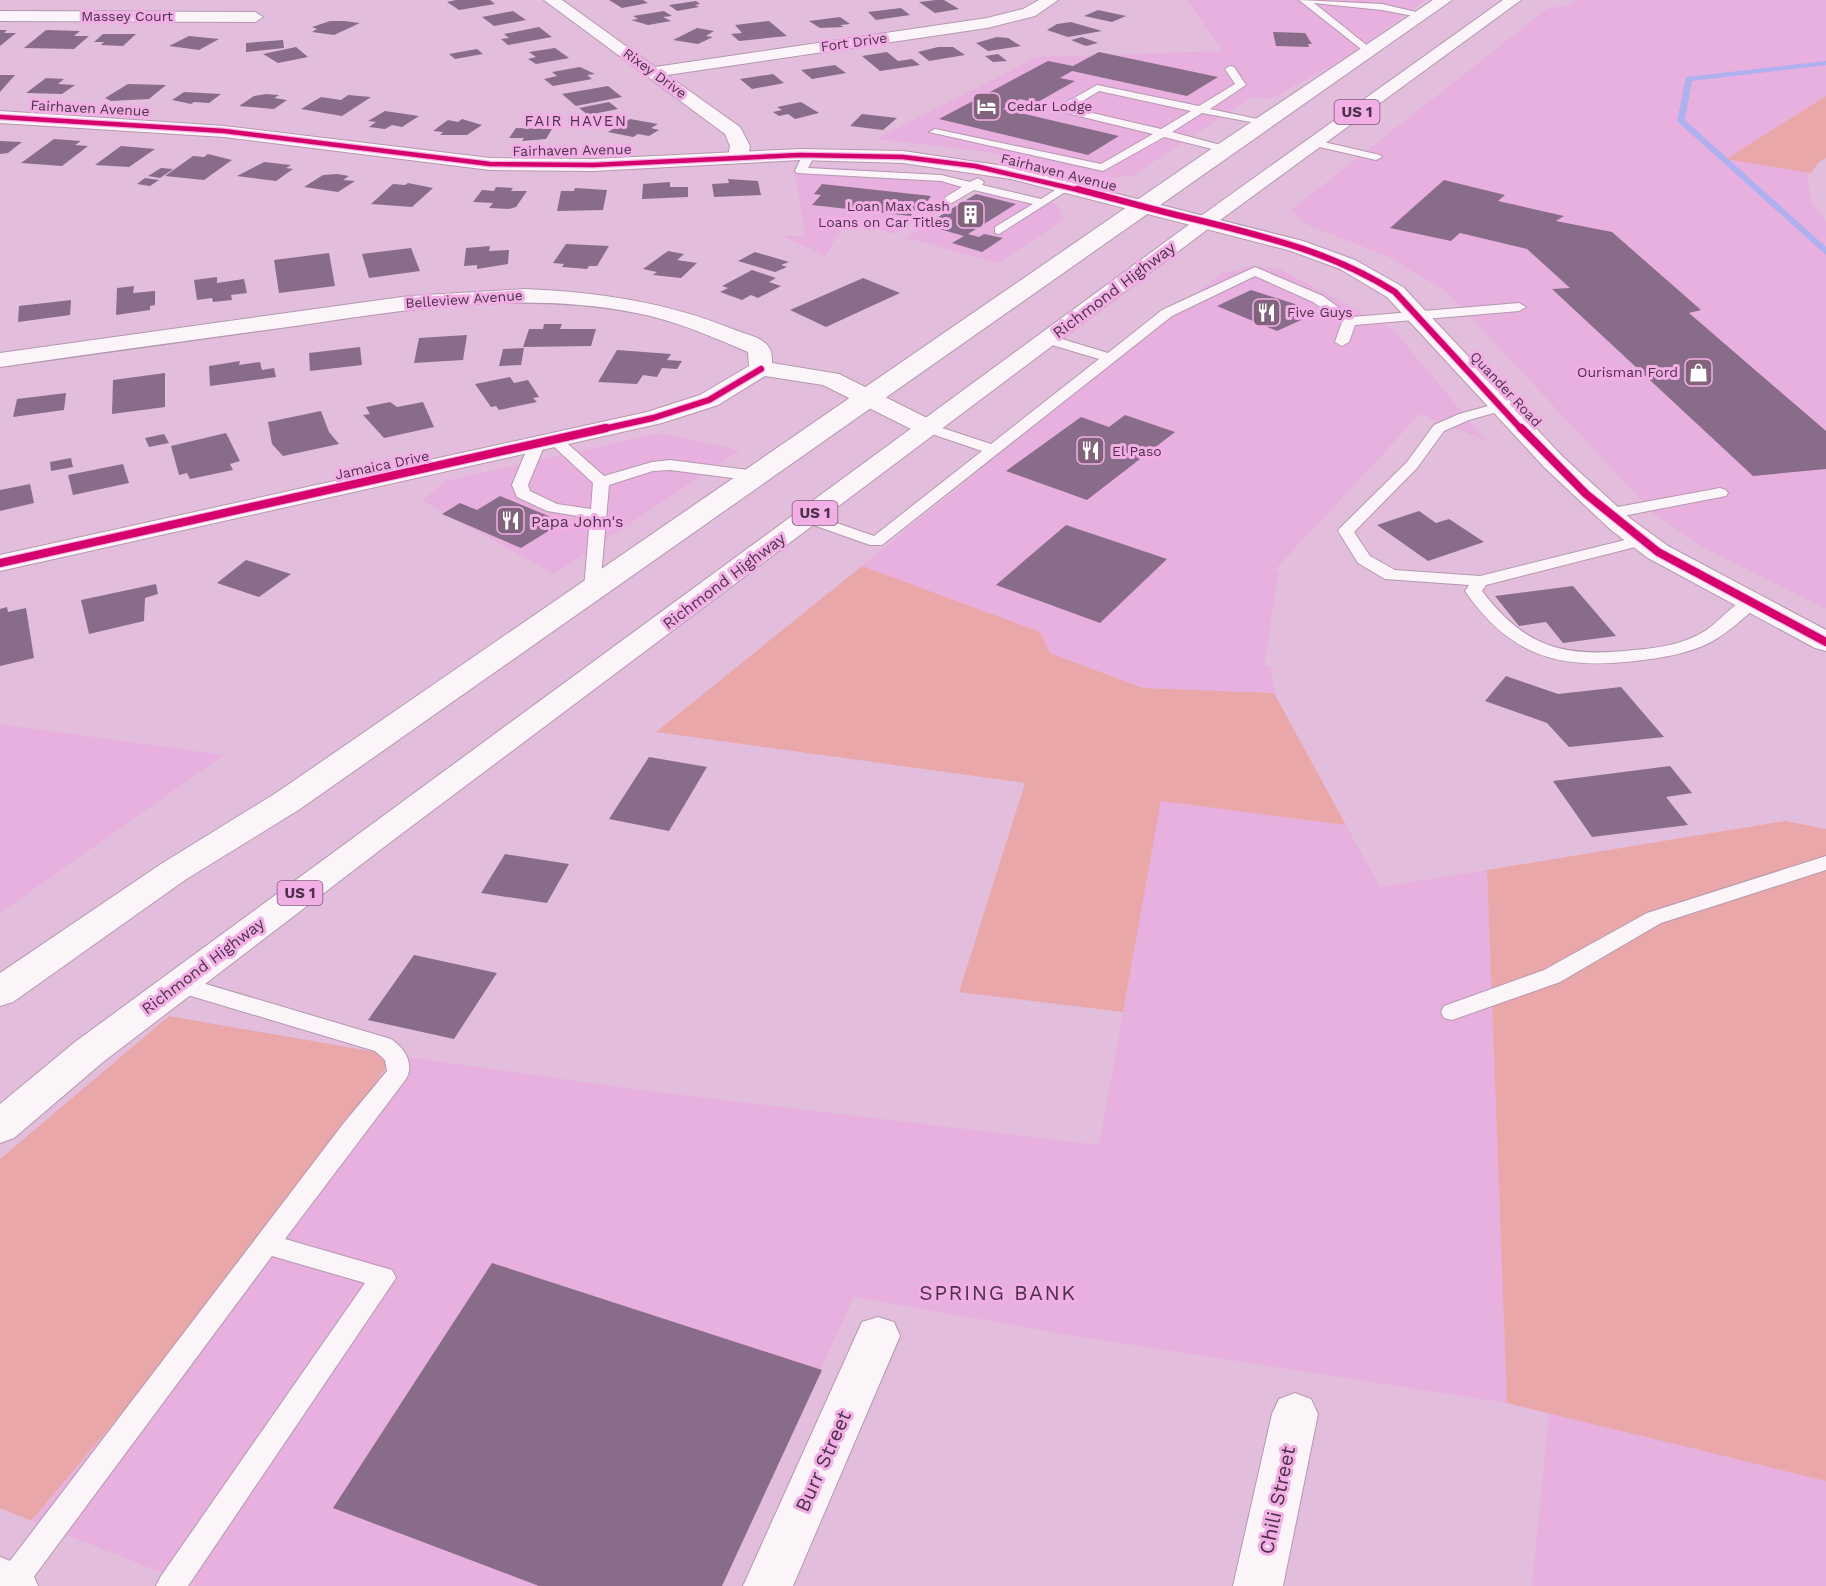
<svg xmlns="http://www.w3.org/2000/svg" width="1826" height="1586" viewBox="0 0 1826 1586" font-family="'Work Sans',sans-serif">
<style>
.built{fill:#e8b0df}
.green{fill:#eaa7aa}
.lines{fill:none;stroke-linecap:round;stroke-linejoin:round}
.stream{fill:#aeb0ef;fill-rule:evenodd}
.building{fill:#886c8a}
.lane-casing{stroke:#b498af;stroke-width:2}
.street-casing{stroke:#b498af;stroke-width:2}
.secondary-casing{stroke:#b498af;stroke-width:2}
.highway-casing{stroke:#b498af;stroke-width:2}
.lane{fill:#fbf5fa;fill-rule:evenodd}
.street{fill:#fbf5fa;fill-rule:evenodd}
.secondary{fill:#fbf5fa;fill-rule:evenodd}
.highway{fill:#fbf5fa;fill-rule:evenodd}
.cycleway-far2-casing{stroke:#f2afe6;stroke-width:7}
.cycleway-far1-casing{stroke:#f2afe6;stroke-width:8}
.cycleway-casing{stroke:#f2afe6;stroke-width:10}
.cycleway-far2{stroke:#d6006c;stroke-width:4.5}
.cycleway-far1{stroke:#d6006c;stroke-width:6}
.cycleway{stroke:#d6006c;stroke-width:8}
.labels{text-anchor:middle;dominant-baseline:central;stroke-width:6;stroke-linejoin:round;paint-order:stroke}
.far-street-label{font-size:14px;fill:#4d3249;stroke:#f2afe6}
.far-poi-label{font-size:14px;fill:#4d3249;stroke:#f2afe6;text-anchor:start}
.shield{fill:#f2afe6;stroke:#7e5878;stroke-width:1.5}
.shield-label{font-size:15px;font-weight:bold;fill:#4d3249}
.far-neighbourhood-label{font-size:15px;letter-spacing:1.5px;fill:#4d3249;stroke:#f2afe6}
.street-label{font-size:16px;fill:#4d3249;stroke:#f2afe6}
.poi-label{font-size:16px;fill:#4d3249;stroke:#f2afe6;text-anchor:start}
.near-street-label{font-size:20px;fill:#4d3249;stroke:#f2afe6}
.near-neighbourhood-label{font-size:21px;letter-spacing:1.5px;fill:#4d3249;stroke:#f2afe6}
</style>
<rect width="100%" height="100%" fill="#e3bedc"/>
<!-- built -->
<g class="built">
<path d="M1187 0H1426L1347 57 1270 99 1252 97 1132 176 1103 178 980 151 876 139 1037 57 1223 51Z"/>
<path d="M1576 0H1826V96L1726 159 1807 170 1811 202 1826 221V609L1704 548 1655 515 1447 292 1389 257 1305 224 1291 210 1547 9 1571 4Z"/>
<path d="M794 166 889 170 976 185 895 234 847 220 825 256 783 236H805Z"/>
<path d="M989 188 1057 204 1064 220 999 263 906 238Z"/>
<path d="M1248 266 1278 268 1394 330 1486 441 1420 414 1275 570 1279 572 1264 665 1271 667 1274 693 1143 688 1050 653 1039 632 862 566 1224 271 1232 272Z"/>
<path d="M660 433 740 450 554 574 422 501 445 481Z"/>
<path d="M0 724 224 755 0 913Z"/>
<path d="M1161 801 1346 825 1380 887 1487 870 1507 1403 1068 1335 854 1297 720 1586H195L32 1521 303 1199 393 1055 640 1090 1099 1145Z"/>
<path d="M1549 1413 1826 1481V1586H1532Z"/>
</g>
<!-- green -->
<g class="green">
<path d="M1826 96V158L1819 162 1811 173 1726 159Z"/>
<path d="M862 566 1040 632 1050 653 1143 688 1274 693 1346 825 1161 801 1123 1012 959 992 1025 783 656 732Z"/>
<path d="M1785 821 1826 829V1481L1507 1403 1487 870Z"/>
<path d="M169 1016 393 1055 303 1199 31 1521 0 1508V1159Z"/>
</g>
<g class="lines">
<!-- stream -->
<path class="stream" d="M1826 61V65L1692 81 1685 120 1826 247V255L1677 121 1686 77Z"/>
</g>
<!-- building -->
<g class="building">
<path d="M456 0H490L495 4 459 10 447 2Z"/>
<path d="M609 0H643L648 3 622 8Z"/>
<path d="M936 0H944L959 9 935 13 919 2Z"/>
<path d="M696 1 700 4 695 5 699 7 677 11 669 5Z"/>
<path d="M901 8 910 15 876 20 868 12Z"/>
<path d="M1098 10 1126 16 1112 22 1084 16Z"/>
<path d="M513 11 526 20 494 26 482 17Z"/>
<path d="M664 11 672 16 663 17 671 21 648 25 631 20 638 19 633 16Z"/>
<path d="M840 17 850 24 840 25 844 27 820 28 809 21Z"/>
<path d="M330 21H344L360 23 334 35 312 32 317 29 312 27Z"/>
<path d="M769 21 787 36 739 41 731 34 742 33 735 25Z"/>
<path d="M1071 22 1102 31 1068 37 1047 30 1057 24Z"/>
<path d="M539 27 552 37 508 45 501 39 509 38 504 34Z"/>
<path d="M697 28 714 31 706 36 713 37 698 44 673 40Z"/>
<path d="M0 30H7L4 33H16L0 46Z"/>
<path d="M46 30 80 31 74 36H89L74 49 24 48Z"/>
<path d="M1273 32 1305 33 1312 44H1308L1309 47 1276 46Z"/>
<path d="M103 34H136L123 46 101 45 104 42H94Z"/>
<path d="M189 36 219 39 199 50 169 46Z"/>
<path d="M997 37 1008 38 1021 46 988 51 976 43Z"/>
<path d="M1082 37 1098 43 1086 46 1071 40Z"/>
<path d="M283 40 284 48 246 52V43Z"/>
<path d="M296 47 308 57 278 63 263 54Z"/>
<path d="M938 47H953L965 55 929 61 918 52Z"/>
<path d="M555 48 569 58 536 64 528 59 536 57 529 52Z"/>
<path d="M477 49 483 54 455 59 449 54Z"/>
<path d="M887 52 898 61 912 59 920 65 880 71 862 56Z"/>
<path d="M1099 52 1218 77 1187 96 1072 71 1060 78 1075 81 1036 103 1020 99 1003 109 1119 136 1088 155 939 119 1048 61 1073 66Z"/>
<path d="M998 54 1007 61 993 62 985 56Z"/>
<path d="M835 65 846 73 812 79 801 70Z"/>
<path d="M580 67 595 74 587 75 592 79 553 86 544 79 557 76 552 72Z"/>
<path d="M773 74 784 83 752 89 740 79Z"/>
<path d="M0 75H15L0 92Z"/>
<path d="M46 78 64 79 58 84 75 85 62 94 26 93Z"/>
<path d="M128 84 166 85 149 99 111 101 105 98Z"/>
<path d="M608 86 622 97 576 106 562 94Z"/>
<path d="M184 92 221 94 209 103 194 102 191 104 172 100Z"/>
<path d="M266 94 279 95 274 98 287 100 274 109 239 106 254 96Z"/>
<path d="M348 95 371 97 342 116 301 109 321 97 341 100Z"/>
<path d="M609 102 618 109 588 115 579 108Z"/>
<path d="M801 102 819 113 795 119 788 114 779 116 773 112 782 110 777 107Z"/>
<path d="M385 111 419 116 402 127 392 125 385 129 369 127 376 122 368 121Z"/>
<path d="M862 114 897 118 883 130 850 126Z"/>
<path d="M462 119 482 125 467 135H440L443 132 433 131 448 120 458 122Z"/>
<path d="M630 119 658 124 651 128 659 130 649 136 638 134 633 137 608 132Z"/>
<path d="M516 128 552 129 546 139 522 141 524 138H509Z"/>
<path d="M54 139 81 141 75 145 88 146 62 166 21 163Z"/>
<path d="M0 141 22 142 8 153 0 154Z"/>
<path d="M121 146 155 149 129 167 95 165Z"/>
<path d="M208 154 232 160 204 180 165 176 193 156 204 157Z"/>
<path d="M264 162 291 165 286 168 293 169 276 181 237 176Z"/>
<path d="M161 168 173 169 160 178 148 176Z"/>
<path d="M337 174 349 176 343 180 355 181 338 192 304 187 323 175Z"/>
<path d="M145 178 159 180 150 186 137 184Z"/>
<path d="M728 179 758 181 761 195 714 197 712 184 729 183Z"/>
<path d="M1444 180 1505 195 1498 201 1564 216 1556 221 1612 232 1701 310 1689 313 1826 431V469L1753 476 1552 289 1570 288 1527 249 1460 233 1451 241 1390 228Z"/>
<path d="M670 182V187H688V197L642 199 643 184Z"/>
<path d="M408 183 433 188 412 207 371 204 393 184 405 185Z"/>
<path d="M822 184 931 196 924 206 918 205 911 216 812 205 821 195 814 194Z"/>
<path d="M496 187 513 188 511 191H527L516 207 509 209 489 208 493 203 473 202 482 190 494 191Z"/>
<path d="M575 188 607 190 603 210 557 211 561 191H574Z"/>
<path d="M976 194 1016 204 968 234 979 237 984 234 1003 238 982 252 952 243 964 236 925 225Z"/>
<path d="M566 244 609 246 597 266H589L587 269 562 267 564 264 553 263Z"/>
<path d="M490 246 489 251 509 250 508 264 477 269V265L464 266 466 248Z"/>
<path d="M411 248 420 271 369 278 362 254Z"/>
<path d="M668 251 684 254 677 260 697 263 681 278 653 275 657 272 643 269Z"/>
<path d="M755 252 789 262 781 265 787 267 775 272 738 261Z"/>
<path d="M329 253 335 286 279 293 274 260Z"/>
<path d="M752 270 776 278 769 282 781 286 758 298 751 295 742 300 720 292 728 288 722 286Z"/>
<path d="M217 277V283L244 279 247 293 231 295 232 300 213 302 212 298 197 300 194 280Z"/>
<path d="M863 278 900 293 826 327 790 310Z"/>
<path d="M134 286 133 293 155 291V305L150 306V310L116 315 117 288Z"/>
<path d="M1251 290 1298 305 1291 308 1310 316 1277 331 1217 306Z"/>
<path d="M71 300 70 315 18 322 19 306Z"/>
<path d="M544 324H562L560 329H596L591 346 523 347 529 329H543Z"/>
<path d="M467 335 463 360 414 363 419 338Z"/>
<path d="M360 347 362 365 310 371 309 353Z"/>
<path d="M524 348 521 365 499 366 503 349Z"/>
<path d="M617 350 671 354 667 360 682 361 677 369 662 368 657 377 643 375 637 384 598 382Z"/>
<path d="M240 361 239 365 260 362 262 370 274 368 276 377 210 386 209 366Z"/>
<path d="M165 373V407L112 414 113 380Z"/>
<path d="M510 377 514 383 528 380 539 397 533 398 537 402 499 410 496 406 491 407 475 384Z"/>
<path d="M66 393 64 410 13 417 17 399Z"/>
<path d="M390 402 397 407 423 402 434 427 384 438 363 415 370 414 366 407Z"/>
<path d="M321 411 329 432 339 444 283 456 272 444 268 422Z"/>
<path d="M1125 415 1175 432 1087 500 1006 471 1081 417 1109 427Z"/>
<path d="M226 433 240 461 230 464 233 470 190 479 187 473 179 475 171 446Z"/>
<path d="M164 434 169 443 149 447 145 438Z"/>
<path d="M71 458 73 467 51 471 50 462Z"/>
<path d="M123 464 129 483 73 495 68 475Z"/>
<path d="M30 484 34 503 0 511V490Z"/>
<path d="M500 496 563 522 521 548 442 514 460 503 477 510Z"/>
<path d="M1419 511 1436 523 1449 519 1484 542 1428 561 1377 525Z"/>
<path d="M1066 525 1167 559 1100 623 996 585Z"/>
<path d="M246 560 291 574 259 597 217 583Z"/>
<path d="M156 584 158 594 145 598 144 621 89 634 81 600Z"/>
<path d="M1573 586 1616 636 1563 643 1546 622 1519 626 1495 596Z"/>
<path d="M7 607 8 612 26 608 34 658 0 666V609Z"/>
<path d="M1506 676 1558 694 1621 687 1664 737 1569 747 1547 723 1485 701Z"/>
<path d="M649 757 707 767 669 831 609 819Z"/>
<path d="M1670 766 1692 793 1666 797 1688 825 1592 837 1553 781Z"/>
<path d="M505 854 569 864 547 903 481 893Z"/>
<path d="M414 955 497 973 454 1039 368 1020Z"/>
<path d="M492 1263 822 1370 722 1586H539L333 1508Z"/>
</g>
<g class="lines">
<defs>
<g id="lane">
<path d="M1299 0 1382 4 1429 15 1424 18 1382 10 1314 3 1374 51V55L1370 56Z"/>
<path d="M1230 66 1234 67 1246 85 1210 109 1267 121V125L1202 113 1172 132 1228 147 1230 149 1224 152 1164 137 1103 171 929 132 935 129 1101 164 1153 134 1058 111V107L1097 85 1199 106 1235 84 1225 69ZM1099 91 1191 111 1161 129 1071 108Z"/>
<path d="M1315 140 1380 155 1382 157 1376 160 1311 145 1309 143Z"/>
<path d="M809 151 815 154 808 168 941 175 970 182 978 178 984 182 982 185 1041 199 1063 185 1073 187 999 234 995 233V227L1033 204 974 190 945 207 941 206V200L962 187 941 181 797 173 795 171 803 154Z"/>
<path d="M1255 267 1323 296 1352 317 1519 303 1526 307 1519 311 1355 325 1349 342 1342 346 1335 342 1342 322 1313 302 1255 276 1172 316 882 545H870L802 521 800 518 808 513 874 536 982 451 923 431 921 428 923 425H933L991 444 1099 359 1042 342V336H1052L1108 353 1162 310Z"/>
<path d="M1503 402 1508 403 1510 406 1508 409 1469 420 1444 431 1417 468 1354 532 1370 556 1395 570 1480 576 1641 536 1647 538 1649 541 1647 544 1486 585 1482 591C1525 648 1565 658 1634 650 1659 648 1684 644 1705 631 1720 622 1740 594 1758 598L1761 602 1758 606C1743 618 1728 633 1711 642 1688 654 1661 658 1635 661 1559 670 1510 656 1465 591L1469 585 1385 579 1358 563 1338 531 1340 528 1407 462 1434 425 1459 414Z"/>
<path d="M555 436 560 437 604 476 652 462 670 460 756 471 764 476 756 481 670 470 653 471 609 485 600 589 592 594 584 589 590 518 547 511 517 497 512 485 529 444 532 441H542L545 444 528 485 530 491 557 504 591 509 593 483 550 443 548 440Z"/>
<path d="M1720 488 1726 490 1728 493 1726 496 1607 519 1599 514 1607 509Z"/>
<path d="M1826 856V870L1661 923 1560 982 1452 1020 1444 1018 1441 1012 1444 1006 1544 970 1647 913Z"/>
<path d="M179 976 391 1039C404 1048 415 1063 406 1079L285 1239 392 1270 396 1278 188 1586H156L161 1576 365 1283 272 1256 27 1586H0V1574L343 1124 387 1071 385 1060 375 1051 171 990 168 984 171 978Z"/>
</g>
<g id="street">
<path d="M544 0H562L655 67 987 18 1023 9 1039 0H1058L1035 16 987 28 667 75 740 127 750 146 748 157 738 163 728 157 730 146 725 134Z"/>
<path d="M0 11 255 12 263 17 255 22 0 21Z"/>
<path d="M525 289C598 292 667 302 735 330 745 334 761 337 768 346 772 351 772 356 772 363L839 374 937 423 941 428 937 433 928 436 919 433 823 385 765 376 718 405 662 423 0 571V555L647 412 700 395 749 366 748 352C712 337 675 320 636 313 520 290 404 310 288 327 192 340 96 353 0 367V353L409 296Z"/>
<path d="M878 1317 894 1322 900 1336 793 1586H743L862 1322Z"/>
<path d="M1295 1393 1311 1399 1318 1414 1283 1586H1233L1272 1414 1279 1399Z"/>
<path d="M0 1557 31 1569 38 1586H0Z"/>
</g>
<path id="secondary" d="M0 111 224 126 490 158 593 159 800 149 903 151 1011 167 1303 241 1355 260 1403 287 1562 456 1631 519 1668 546 1826 630V651L1815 648 1648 558 1611 530 1544 467 1387 297 1340 269 1288 250 1011 179 903 163 800 160 593 171 490 170 224 137 0 123Z"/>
<g id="highway">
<path d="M1433 0H1452L300 809 185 880 13 1002 0 1006V973L161 864 276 793 1217 145Z"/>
<path d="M1503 0H1521L1212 226 388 844 103 1062 14 1138 0 1143V1104L75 1042 1198 218Z"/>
</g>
</defs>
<!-- lane casing -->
<use href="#lane" class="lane-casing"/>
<!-- street casing -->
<use href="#street" class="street-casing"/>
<!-- secondary casing -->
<use href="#secondary" class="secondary-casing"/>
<!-- highway casing -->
<use href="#highway" class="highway-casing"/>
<!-- lane -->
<use href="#lane" class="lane"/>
<!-- street -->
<use href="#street" class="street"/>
<!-- secondary -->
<use href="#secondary" class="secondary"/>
<!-- highway -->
<use href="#highway" class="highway"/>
<defs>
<path id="cycleway-far2" d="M0 117 224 131 490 164 593 165 800 155 903 157 975 166 1083 191"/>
<g id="cycleway-far1">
<path d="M1077 189C1117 199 1157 211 1198 220 1267 237 1334 253 1395 292L1522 430"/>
<path d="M599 430 653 418 709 400 761 369"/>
</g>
<g id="cycleway">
<path d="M1521 428 1586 494 1658 552 1826 642"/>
<path d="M0 563 606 428"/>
</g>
</defs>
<!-- cycleway-far2 casing -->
<use href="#cycleway-far2" class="cycleway-far2-casing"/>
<!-- cycleway-far1 casing -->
<use href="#cycleway-far1" class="cycleway-far1-casing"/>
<!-- cycleway casing -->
<use href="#cycleway" class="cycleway-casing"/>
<!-- cycleway-far2 -->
<use href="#cycleway-far2" class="cycleway-far2"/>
<!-- cycleway-far1 -->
<use href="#cycleway-far1" class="cycleway-far1"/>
<!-- cycleway -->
<use href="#cycleway" class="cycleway"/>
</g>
<!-- icons -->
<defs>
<symbol id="hotel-square" viewBox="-11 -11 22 22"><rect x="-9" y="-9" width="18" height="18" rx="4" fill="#82637c" stroke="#f2afe6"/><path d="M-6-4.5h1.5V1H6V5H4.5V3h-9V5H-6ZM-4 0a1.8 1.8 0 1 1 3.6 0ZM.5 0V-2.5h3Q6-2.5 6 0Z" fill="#fff"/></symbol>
<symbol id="building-square" viewBox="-11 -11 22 22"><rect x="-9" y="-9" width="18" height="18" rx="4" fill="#82637c" stroke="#f2afe6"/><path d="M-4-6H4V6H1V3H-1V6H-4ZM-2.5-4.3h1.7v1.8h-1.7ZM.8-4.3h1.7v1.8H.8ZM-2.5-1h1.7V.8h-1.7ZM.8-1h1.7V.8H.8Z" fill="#fff"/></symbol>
<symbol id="restaurant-square" viewBox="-11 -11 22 22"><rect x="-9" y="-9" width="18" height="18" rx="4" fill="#82637c" stroke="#f2afe6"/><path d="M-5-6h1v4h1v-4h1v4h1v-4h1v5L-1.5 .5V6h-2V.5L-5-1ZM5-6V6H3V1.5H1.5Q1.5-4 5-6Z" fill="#fff"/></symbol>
<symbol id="shop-square" viewBox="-11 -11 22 22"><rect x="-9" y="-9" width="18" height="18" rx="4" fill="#82637c" stroke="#f2afe6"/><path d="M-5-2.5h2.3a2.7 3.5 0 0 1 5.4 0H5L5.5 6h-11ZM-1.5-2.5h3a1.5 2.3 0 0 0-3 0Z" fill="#fff"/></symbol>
</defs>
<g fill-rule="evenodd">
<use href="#hotel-square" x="970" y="90" width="33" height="33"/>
<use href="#building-square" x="954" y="198" width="33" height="33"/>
<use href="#restaurant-square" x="1250" y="296" width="33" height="33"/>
<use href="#shop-square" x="1682" y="356" width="33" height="33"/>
<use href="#restaurant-square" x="1074" y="434" width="33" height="33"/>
<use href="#restaurant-square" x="494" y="504" width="33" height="33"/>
</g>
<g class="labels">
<!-- far-street labels -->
<g class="far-street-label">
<text x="127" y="16">Massey Court</text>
<text transform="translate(854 42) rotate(-8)">Fort Drive</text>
<text transform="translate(655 73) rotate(36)">Rixey Drive</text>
<text transform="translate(90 108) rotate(3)">Fairhaven Avenue</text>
<text transform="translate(572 150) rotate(-1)">Fairhaven Avenue</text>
<text transform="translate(1059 172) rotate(14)">Fairhaven Avenue</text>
<text transform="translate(464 299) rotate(-4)">Belleview Avenue</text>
<text transform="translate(1506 389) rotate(47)">Quander Road</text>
<text transform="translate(382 465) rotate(-12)">Jamaica Drive</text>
</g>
<!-- far-poi labels -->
<g class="far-poi-label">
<text x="1007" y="106">Cedar Lodge</text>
<text x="950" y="206" text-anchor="end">Loan Max Cash<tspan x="950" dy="16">Loans on Car Titles</tspan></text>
<text x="1287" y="312">Five Guys</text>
<text x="1678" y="372" text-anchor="end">Ourisman Ford</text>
<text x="1112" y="451">El Paso</text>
</g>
<!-- shield labels -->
<g class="shield">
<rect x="1334.5" y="100" width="45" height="24" rx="4.5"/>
<rect x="792.5" y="501" width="45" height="24" rx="4.5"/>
<rect x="277.5" y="881" width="45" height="24" rx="4.5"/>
</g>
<g class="shield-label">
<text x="1357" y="112">US 1</text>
<text x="815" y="513">US 1</text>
<text x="300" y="893">US 1</text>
</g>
<!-- far-neighbourhood labels -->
<g class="far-neighbourhood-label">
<text x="576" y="121">FAIR HAVEN</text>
</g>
<!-- street labels -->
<g class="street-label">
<text transform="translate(1114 290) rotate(-37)">Richmond Highway</text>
<text transform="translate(724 581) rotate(-37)">Richmond Highway</text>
<text transform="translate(203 966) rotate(-37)">Richmond Highway</text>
</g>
<!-- poi labels -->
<g class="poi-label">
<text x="531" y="521">Papa John's</text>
</g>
<!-- near-street labels -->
<g class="near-street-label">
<text transform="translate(823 1461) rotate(-66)">Burr Street</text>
<text transform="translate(1277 1500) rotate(-78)">Chili Street</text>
</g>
<!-- near-neighbourhood labels -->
<g class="near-neighbourhood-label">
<text x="998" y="1292">SPRING BANK</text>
</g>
</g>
</svg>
